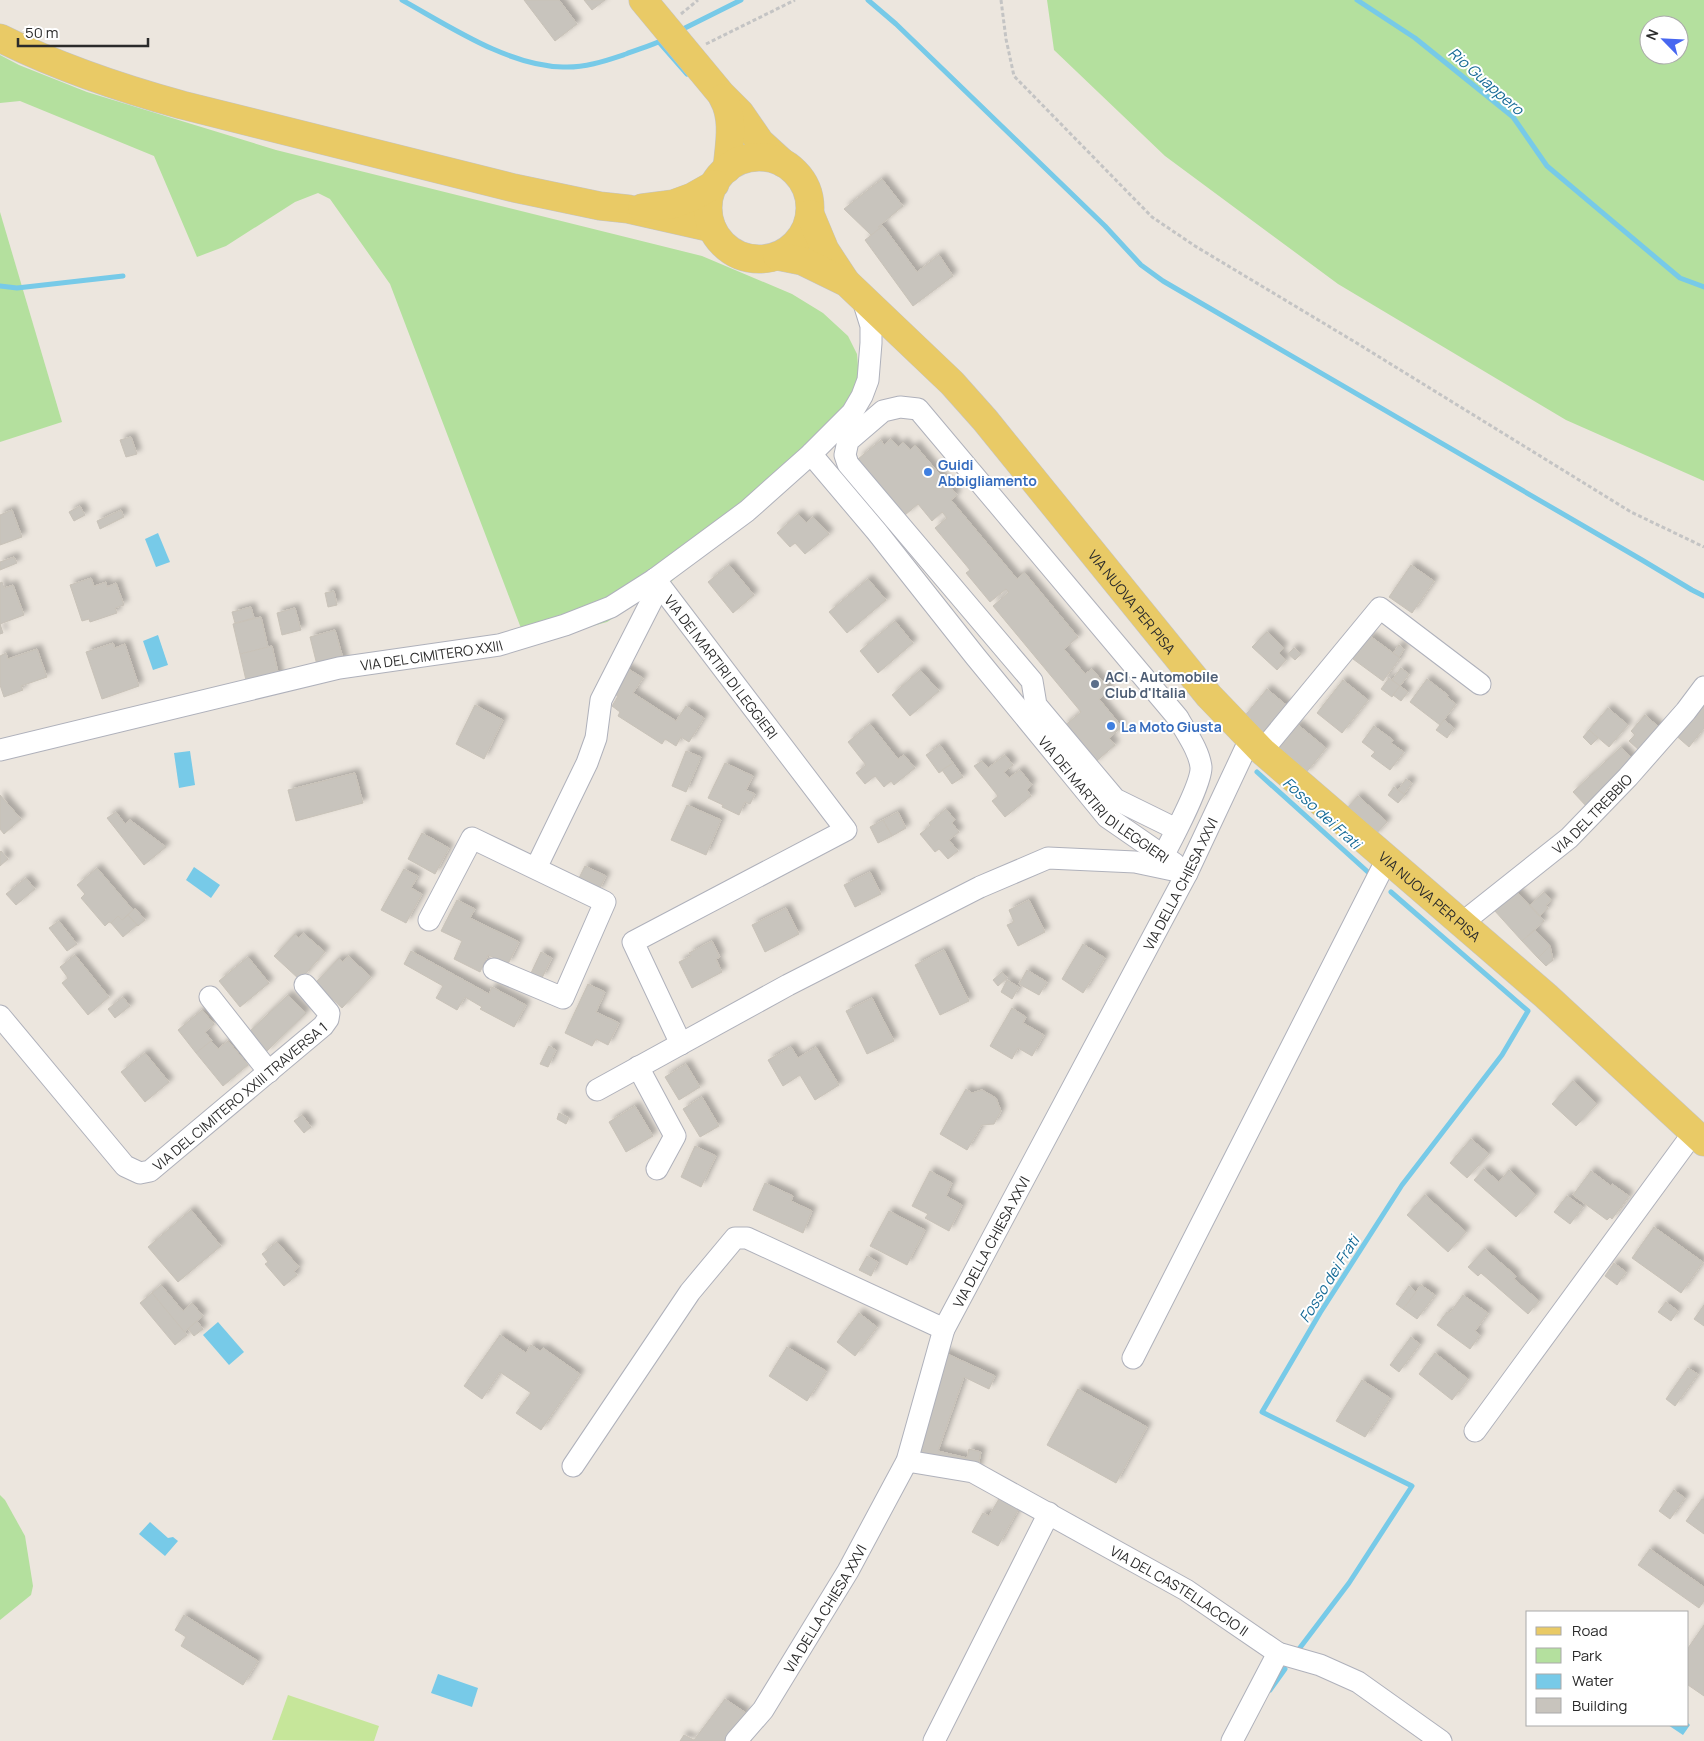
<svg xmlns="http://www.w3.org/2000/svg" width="1704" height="1741" viewBox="0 0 1704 1741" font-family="Manrope,sans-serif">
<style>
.green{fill:#b4e09e;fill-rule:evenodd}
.pitch{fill:#c6e69a}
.water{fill:#77cae8}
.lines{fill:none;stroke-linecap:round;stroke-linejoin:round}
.stream{stroke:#77cae8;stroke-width:5}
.building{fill:#c8c4bd;stroke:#c8c2b8;filter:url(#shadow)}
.minor-casing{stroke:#afb1bb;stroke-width:23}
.major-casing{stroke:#c4c4c4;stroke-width:29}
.path{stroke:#c4c4c4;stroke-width:3;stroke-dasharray:4 2.5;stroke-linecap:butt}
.minor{stroke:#fff;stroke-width:21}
.major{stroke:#e9ca66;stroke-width:28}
.shop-dot{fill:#3f7fe0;stroke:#fff;stroke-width:2}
.service-dot{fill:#5c6f8a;stroke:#fff;stroke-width:2}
.labels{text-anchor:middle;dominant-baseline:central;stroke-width:4;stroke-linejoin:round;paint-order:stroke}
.shop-label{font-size:14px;font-weight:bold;fill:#366cbe;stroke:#fff;text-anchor:start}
.street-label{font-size:14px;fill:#2b2b2b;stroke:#fff}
.service-label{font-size:14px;font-weight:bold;fill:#4e5e75;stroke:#fff;text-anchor:start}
.water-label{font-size:15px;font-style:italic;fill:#156a96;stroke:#fff}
</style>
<defs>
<filter id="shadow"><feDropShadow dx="4.5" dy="-4.5" stdDeviation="2.5" flood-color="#0004"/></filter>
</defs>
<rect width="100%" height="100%" fill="#ece6de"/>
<!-- green -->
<g class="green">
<path d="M1047 0H1704V481L1566 420 1338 284 1165 156 1054 50ZM1649 25H1679V55H1649Z"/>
<path d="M0 55 19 65 87 92 276 150 702 256 792 294 823 313 848 336 857 354 859 378 849 404 672 581 607 622 527 644 390 284 330 199 318 193 295 202 226 246 197 257 154 156 20 101 0 103Z"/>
<path d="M0 212 62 422 0 442Z"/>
<path d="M0 1495 5 1500 25 1536 33 1586 31 1595 0 1620Z"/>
</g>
<!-- pitch -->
<path class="pitch" d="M288 1695 379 1726 374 1741 272 1740Z"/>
<!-- water -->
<g class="water">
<path d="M158 533 170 562 156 567 145 539Z"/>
<path d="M158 635 168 665 153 670 143 641Z"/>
<path d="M190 751 195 785 179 788 174 753Z"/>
<path d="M194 867 220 885 211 898 186 880Z"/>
<path d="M218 1322 244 1352 229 1365 203 1335Z"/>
<path d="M150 1522 168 1538 173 1537 178 1541 165 1556 139 1534Z"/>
<path d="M438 1674 478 1688 472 1707 431 1693Z"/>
<path d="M1688 1723 1690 1725 1683 1735 1668 1725H1688Z"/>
</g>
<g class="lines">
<!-- stream -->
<g class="stream">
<path d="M402 0C449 26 508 66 563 67 585 68 605 61 626 54 639 49 653 45 665 39"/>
<path d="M868 0 896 24 1105 226 1141 265 1163 281 1642 560 1692 590 1704 596"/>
<path d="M1357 0 1415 38 1513 117 1547 166 1680 278 1704 287"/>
<path d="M679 31 741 0"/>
<path d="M659 42 687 74"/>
<path d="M0 286 17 288 123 276"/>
<path d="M1257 772 1369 873"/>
<path d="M1299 1649 1349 1583 1412 1486 1262 1412 1320 1313 1402 1185 1502 1055 1528 1011 1391 892"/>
<path d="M1270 1690 1285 1669"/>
</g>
</g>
<!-- building -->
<g class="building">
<path d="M524 0H559L577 24 555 41Z"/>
<path d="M584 0H605L592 10Z"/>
<path d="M882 179 903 206 878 227 883 226 871 235 844 209Z"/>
<path d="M883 226 917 272 939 255 953 276 913 306 865 240Z"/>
<path d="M131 437 137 454 126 457 120 440Z"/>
<path d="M891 439 898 447 903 442 910 450 915 445 957 495 951 500 1017 579 1024 572 1078 637 1064 649 1085 674 1092 669 1110 690 1099 699 1122 727 1109 738 1115 745 1093 764 1063 727 1081 712 993 606 1009 592 1006 589 990 602 966 573 970 570 935 528 947 518 942 512 932 521 918 504 905 515 858 459 881 440 884 445Z"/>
<path d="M80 506 85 515 74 521 69 512Z"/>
<path d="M12 510 22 537 0 545V515Z"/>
<path d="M121 510 124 517 100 529 97 521Z"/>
<path d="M798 514 806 523 813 517 829 534 805 554 795 543 790 547 777 533Z"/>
<path d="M14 557 17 563 0 570V562Z"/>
<path d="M729 565 754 595 733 613 708 582Z"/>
<path d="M1411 565 1434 581 1412 613 1389 597Z"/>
<path d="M91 578 94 586 106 582 107 587 116 583 124 605 115 608 117 613 90 622 89 619 82 621 70 585Z"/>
<path d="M868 579 886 600 847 633 829 612Z"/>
<path d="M2 582 4 588 13 585 24 615 0 624 3 633 0 634V583Z"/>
<path d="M334 591 337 605 328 607 325 593Z"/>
<path d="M251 607 254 618 235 623 232 612Z"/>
<path d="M295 608 301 630 282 635 277 613Z"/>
<path d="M261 617 268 647 240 654 233 624Z"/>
<path d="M895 621 913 643 878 673 860 651Z"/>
<path d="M335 630 344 662 318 669 310 637Z"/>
<path d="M1267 632 1284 648 1279 653 1286 660 1277 670 1252 647Z"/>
<path d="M1370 636 1400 658 1383 681 1353 659Z"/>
<path d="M113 643 115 648 125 644 139 686 102 699 86 652Z"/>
<path d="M1399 645 1404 649 1399 657 1393 653Z"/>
<path d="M272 646 280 681 248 689 240 654Z"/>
<path d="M1294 648 1301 654 1295 660 1288 654Z"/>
<path d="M37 649 47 677 21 686 23 690 4 697 0 685V656L6 653 8 659Z"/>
<path d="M625 667 643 678 633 693 676 721 686 706 704 718 689 742 681 737 676 746 665 739 662 744 618 716 620 712 612 706 618 696 609 691Z"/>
<path d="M1401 668 1409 674 1400 686 1392 680Z"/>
<path d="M920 670 939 691 910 716 892 695Z"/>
<path d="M1389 678 1400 686 1392 697 1381 689Z"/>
<path d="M1427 679 1448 695 1447 697 1456 704 1440 725 1410 702Z"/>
<path d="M1343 680 1368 700 1342 733 1317 713Z"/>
<path d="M1400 686 1408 692 1401 701 1393 695Z"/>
<path d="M1267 689 1291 709 1267 738 1243 718Z"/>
<path d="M1704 695V728L1689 747 1673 733Z"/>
<path d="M475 705 503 720 484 759 456 744Z"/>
<path d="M1608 708 1628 725 1609 747 1589 730Z"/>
<path d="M1645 715 1661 729 1641 752 1629 741 1635 735 1631 731Z"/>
<path d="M1444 720 1454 728 1447 738 1436 730Z"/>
<path d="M870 724 898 759 904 755 915 768 894 785 891 781 884 787 875 776 865 784 856 773 866 765 848 742Z"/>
<path d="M1297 724 1326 748 1305 774 1276 750Z"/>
<path d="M1374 726 1393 740 1391 743 1404 752 1390 770 1371 756 1375 752 1362 742Z"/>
<path d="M1589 730 1598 738 1591 745 1583 737Z"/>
<path d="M940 745 953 763 939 773 926 755Z"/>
<path d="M1621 747 1635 762 1587 807 1573 792Z"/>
<path d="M686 751 701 757 686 792 672 786Z"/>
<path d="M1005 755 1013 765 1004 772 1009 778 1020 770 1032 785 1027 790 1031 796 1005 817 992 801 998 796 974 766 982 761 988 768Z"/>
<path d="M725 763 753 776 746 790 755 794 750 804 745 802 739 815 722 807 723 805 708 798Z"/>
<path d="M953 763 963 777 952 784 942 770Z"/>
<path d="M355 773 363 803 296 821 288 790Z"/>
<path d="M1406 779 1412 783 1404 794 1398 790Z"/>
<path d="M1394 787 1405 795 1398 803 1388 795Z"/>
<path d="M0 795 21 819 4 834 0 829Z"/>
<path d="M1358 796 1387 822 1374 836 1345 810Z"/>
<path d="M687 805 721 820 706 855 671 840Z"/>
<path d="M946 809 955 820 952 823 959 832 949 840 958 851 948 859 939 849 935 852 920 834 931 825 929 823Z"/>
<path d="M116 812 125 824 130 820 166 847 144 865 107 818Z"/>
<path d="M898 812 906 828 892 836 883 820Z"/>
<path d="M883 820 892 836 878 843 870 827Z"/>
<path d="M422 833 449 848 435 874 408 859Z"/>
<path d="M1 851 8 859 0 866V852Z"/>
<path d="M585 866 606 876 598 892 577 882Z"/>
<path d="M97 868 133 910 122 920 118 916 111 923 109 922 105 926 81 898 85 894 77 885Z"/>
<path d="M404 869 418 876 411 888 422 894 406 923 381 910Z"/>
<path d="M870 872 881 894 855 907 844 885Z"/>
<path d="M26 878 35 889 16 905 6 894Z"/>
<path d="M1515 890 1544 921 1522 941 1494 910Z"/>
<path d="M1544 892 1552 900 1546 905 1548 908 1540 916 1530 905Z"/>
<path d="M457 900 475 909 470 918 519 942 508 964 488 955 480 972 454 959 462 941 441 931Z"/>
<path d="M1029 900 1045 932 1018 946 1007 925 1014 922 1009 910Z"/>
<path d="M135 908 145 920 138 926 128 915Z"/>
<path d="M786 908 799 934 765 952 752 925Z"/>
<path d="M128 915 137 925 123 937 111 923 118 916 122 920Z"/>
<path d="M59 921 77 944 67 951 49 928Z"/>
<path d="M1535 930 1550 946 1538 958 1522 941Z"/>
<path d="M303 933 325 952 300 980 274 956 295 934 299 938Z"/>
<path d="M712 941 720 957 716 959 722 972 692 988 679 962 691 956 689 953Z"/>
<path d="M1083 944 1105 958 1083 993 1062 979Z"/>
<path d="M1550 946 1553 960 1546 966 1538 958Z"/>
<path d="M944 950 969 1001 940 1015 915 965Z"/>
<path d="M411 951 489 994 492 987 526 1005 514 1027 480 1009 482 1007 465 997 457 1010 436 998 443 986 404 964Z"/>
<path d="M541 952 552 958 542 978 531 973Z"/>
<path d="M75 955 109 997 88 1015 62 983 68 978 60 967Z"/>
<path d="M348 956 371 977 342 1008 315 983 339 958 343 962Z"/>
<path d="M248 957 269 983 240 1007 219 981Z"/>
<path d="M1027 970 1047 982 1039 995 1019 984Z"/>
<path d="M1002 972 1007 978 998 986 993 980Z"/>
<path d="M1007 980 1019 987 1012 999 1001 992Z"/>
<path d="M588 984 605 992 596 1012 619 1023 608 1045 596 1039 592 1046 565 1033Z"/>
<path d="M288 995 306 1013 266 1052 248 1033Z"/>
<path d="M123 997 130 1006 115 1018 108 1009Z"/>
<path d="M872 998 894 1041 867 1054 846 1011Z"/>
<path d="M1012 1008 1026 1017 1023 1023 1044 1035 1032 1056 1018 1048 1012 1059 990 1046Z"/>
<path d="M202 1010 214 1024 205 1032 212 1041 196 1053 178 1030Z"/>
<path d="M211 1041 218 1049 228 1041 248 1065 223 1086 196 1053Z"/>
<path d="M549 1046 556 1050 548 1067 540 1064Z"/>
<path d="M791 1047 798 1058 816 1047 839 1085 815 1100 800 1075 783 1086 768 1060Z"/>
<path d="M145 1053 169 1082 145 1102 121 1072Z"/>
<path d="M686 1064 700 1087 679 1100 665 1077Z"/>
<path d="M1573 1081 1597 1104 1576 1126 1552 1104Z"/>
<path d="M966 1089 972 1093 982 1090 996 1098 1001 1111 994 1124 982 1125 967 1150 940 1134Z"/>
<path d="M702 1097 719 1126 700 1137 683 1109Z"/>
<path d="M635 1106 653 1136 626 1152 609 1122Z"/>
<path d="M559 1113 569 1118 566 1124 557 1119Z"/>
<path d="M302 1115 311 1127 304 1133 294 1121Z"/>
<path d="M1471 1139 1489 1154 1467 1178 1450 1163Z"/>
<path d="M695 1146 716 1156 701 1187 681 1177Z"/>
<path d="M1484 1169 1499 1182 1509 1170 1536 1195 1516 1217 1474 1180Z"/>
<path d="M930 1171 952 1183 946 1196 962 1205 949 1231 925 1218 928 1214 912 1206Z"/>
<path d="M1591 1171 1611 1186 1612 1184 1629 1196 1612 1219 1610 1217 1607 1220 1573 1195Z"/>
<path d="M765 1183 793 1196 791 1201 812 1211 803 1233 753 1210Z"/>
<path d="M1425 1195 1466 1232 1448 1252 1407 1215Z"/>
<path d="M1567 1196 1583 1207 1570 1224 1554 1212Z"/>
<path d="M191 1210 221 1246 178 1282 148 1247Z"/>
<path d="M889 1211 925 1230 907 1265 870 1246Z"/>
<path d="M1654 1227 1703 1262 1681 1293 1632 1258Z"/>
<path d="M277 1242 299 1267 294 1271 297 1275 284 1286 265 1264 268 1262 262 1254Z"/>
<path d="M1485 1249 1516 1276 1514 1279 1539 1301 1528 1314 1481 1273 1478 1276 1468 1267Z"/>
<path d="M867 1256 878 1262 871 1276 859 1270Z"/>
<path d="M1614 1263 1626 1272 1617 1285 1605 1276Z"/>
<path d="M161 1285 183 1311 192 1303 203 1316 184 1332 152 1293Z"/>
<path d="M1421 1285 1435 1295 1417 1319 1403 1309Z"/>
<path d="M1409 1286 1416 1292 1403 1309 1396 1304Z"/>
<path d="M152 1293 187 1335 175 1345 140 1303Z"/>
<path d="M1463 1295 1488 1313 1475 1331 1480 1335 1470 1349 1437 1325 1447 1312 1450 1313Z"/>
<path d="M1666 1302 1678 1311 1671 1321 1658 1312Z"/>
<path d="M1704 1305V1326L1694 1319Z"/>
<path d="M859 1313 877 1327 855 1356 837 1342Z"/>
<path d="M197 1321 203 1329 194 1336 188 1329Z"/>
<path d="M500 1335 526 1353 531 1345 540 1351 543 1348 580 1374 541 1430 516 1413 531 1393 500 1372 482 1399 464 1386Z"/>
<path d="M1411 1337 1420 1344 1399 1372 1390 1365Z"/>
<path d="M787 1347 826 1371 807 1401 769 1376Z"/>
<path d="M943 1352 995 1376 989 1389 964 1377 938 1451 967 1458 969 1449 981 1452 977 1471 918 1457Z"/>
<path d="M1435 1353 1468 1379 1452 1400 1419 1374Z"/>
<path d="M1688 1368 1698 1374 1675 1406 1666 1399Z"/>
<path d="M1362 1380 1390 1398 1365 1437 1336 1421Z"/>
<path d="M1078 1389 1147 1427 1116 1483 1047 1445Z"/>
<path d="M1674 1490 1685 1498 1670 1519 1659 1511Z"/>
<path d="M1003 1492 1022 1503 998 1546 972 1532 983 1513 989 1516Z"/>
<path d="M1702 1499 1704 1501V1534L1686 1521Z"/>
<path d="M1650 1549 1704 1587V1601L1699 1608 1638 1565Z"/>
<path d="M184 1615 258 1661 243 1685 181 1646 186 1637 175 1630Z"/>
<path d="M1704 1625V1696L1688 1685V1648Z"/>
<path d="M725 1699 746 1713 725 1741H680L684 1735 694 1740Z"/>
</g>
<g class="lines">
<defs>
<g id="minor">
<path id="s1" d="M811 454 877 532 975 656 1107 817 1175 864"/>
<path id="s2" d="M655 579 846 830 633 942 681 1044"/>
<path id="s3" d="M0 750 339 668 499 645 565 625 611 607 655 579 747 511 811 454 852 413 862 396 868 380 871 343V326L862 297"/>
<path d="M1262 751 1380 608 1480 684"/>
<path d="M1163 856C1172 839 1202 783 1201 767 1199 750 1186 733 1178 718L918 409 900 407 883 411 848 441 845 455 848 464 1032 681 1036 705 1115 799 1176 829"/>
<path d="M536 868 587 763 596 738 601 700 652 600 655 579"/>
<path d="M429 920 472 838 605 902 563 998 494 969"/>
<path id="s4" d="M1462 923 1569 838 1628 777 1686 711 1704 687"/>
<path d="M210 997 269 1072"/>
<path id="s5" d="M0 1016 125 1166 140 1173 150 1171 323 1026 328 1019 329 1013 305 985"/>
<path d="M638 1067 675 1136 657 1169"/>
<path d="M597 1090 788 985 980 887 1048 858 1135 862 1187 873"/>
<path d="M1133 1358 1387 859"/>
<path d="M1475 1431 1694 1132"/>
<path id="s6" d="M907 1461 973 1472 1186 1590 1278 1653 1320 1665 1358 1682 1441 1741"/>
<path d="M573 1466 690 1292 735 1238H747L944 1329"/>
<path id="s7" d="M736 1741 763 1710 848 1571 907 1461 944 1329 1187 873 1250 739"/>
<path d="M934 1741 1049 1513"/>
<path d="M1232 1741 1278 1653"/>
</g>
<g id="major">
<path d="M643 0 721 94 740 113 760 142 783 163"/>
<path d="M0 38C58 67 120 88 182 105L514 188 600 206 628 209 712 228"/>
<path d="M723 98C735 119 729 146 727 169"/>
<circle cx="759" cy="208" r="51"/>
<path d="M642 208 673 204 692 197 715 184"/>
<path d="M810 214 825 250 846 282"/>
<path id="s8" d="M777 256 802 261 847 283 952 383 985 420 1209 696 1262 751 1546 996 1704 1142"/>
</g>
</defs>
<!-- minor casing -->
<use href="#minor" class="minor-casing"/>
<!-- major casing -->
<use href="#major" class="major-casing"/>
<!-- path -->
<g class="path">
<path d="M1001 0 1006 39 1014 76 1152 217 1195 246 1355 342 1631 512 1704 547"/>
<path d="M681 14 698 0"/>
<path d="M706 44 795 0"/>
</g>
<!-- minor -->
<use href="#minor" class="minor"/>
<!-- major -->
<use href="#major" class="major"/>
</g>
<!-- markers -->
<g class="shop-dot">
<circle cx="928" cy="472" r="5"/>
<circle cx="1111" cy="726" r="5"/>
</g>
<circle class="service-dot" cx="1095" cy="684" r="5"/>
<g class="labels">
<!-- shop labels -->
<g class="shop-label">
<text x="938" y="464">Guidi<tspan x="938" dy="16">Abbigliamento</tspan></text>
<text x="1121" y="726">La Moto Giusta</text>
</g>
<!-- street labels -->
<g class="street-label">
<text stroke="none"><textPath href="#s8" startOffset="504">VIA NUOVA PER PISA</textPath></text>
<text stroke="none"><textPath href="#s3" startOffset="442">VIA DEL CIMITERO XXIII</textPath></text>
<text stroke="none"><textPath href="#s2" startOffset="110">VIA DEI MARTIRI DI LEGGIERI</textPath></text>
<text stroke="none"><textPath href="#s1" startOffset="454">VIA DEI MARTIRI DI LEGGIERI</textPath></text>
<text stroke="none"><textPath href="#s4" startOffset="170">VIA DEL TREBBIO</textPath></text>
<text stroke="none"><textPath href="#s7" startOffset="970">VIA DELLA CHIESA XXVI</textPath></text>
<text stroke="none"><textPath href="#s8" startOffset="924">VIA NUOVA PER PISA</textPath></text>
<text stroke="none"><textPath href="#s5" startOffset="339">VIA DEL CIMITERO XXIII TRAVERSA 1</textPath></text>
<text stroke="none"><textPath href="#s7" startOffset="565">VIA DELLA CHIESA XXVI</textPath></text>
<text stroke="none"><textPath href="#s6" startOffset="305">VIA DEL CASTELLACCIO II</textPath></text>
<text stroke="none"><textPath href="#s7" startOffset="160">VIA DELLA CHIESA XXVI</textPath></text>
</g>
<!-- service labels -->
<g class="service-label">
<text x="1105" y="676">ACI - Automobile<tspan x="1105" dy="16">Club d'Italia</tspan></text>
</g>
<!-- water labels -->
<g class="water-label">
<text transform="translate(1486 81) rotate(41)">Rio Guappero</text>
<text transform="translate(1322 813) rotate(42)">Fosso dei Frati</text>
<text transform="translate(1329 1279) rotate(-58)">Fosso dei Frati</text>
</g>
</g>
<!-- legend -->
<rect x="1526" y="1611" width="162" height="115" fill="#ffffff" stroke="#aaaaaa"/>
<rect x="1536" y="1627" width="25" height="8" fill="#e9ca66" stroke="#aaaaaa"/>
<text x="1572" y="1636" font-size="15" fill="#2b2b2b">Road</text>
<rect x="1536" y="1648" width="25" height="15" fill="#b4e09e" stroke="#aaaaaa"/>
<text x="1572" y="1661" font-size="15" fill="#2b2b2b">Park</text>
<rect x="1536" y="1674" width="25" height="15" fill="#77cae8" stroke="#aaaaaa"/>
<text x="1572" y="1686" font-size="15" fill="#2b2b2b">Water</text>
<rect x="1536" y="1698" width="25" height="15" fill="#c8c4bd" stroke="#aaaaaa"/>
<text x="1572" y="1711" font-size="15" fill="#2b2b2b">Building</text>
<!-- north arrow -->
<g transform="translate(1664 40) rotate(294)"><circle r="24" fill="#ffffff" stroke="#aaaaaa"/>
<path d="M0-4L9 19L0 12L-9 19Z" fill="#4867f0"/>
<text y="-8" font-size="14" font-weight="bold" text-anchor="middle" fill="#2b2b2b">N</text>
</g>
<!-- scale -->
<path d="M18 38v8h130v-8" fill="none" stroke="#2b2b2b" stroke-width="2.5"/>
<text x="25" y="38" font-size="15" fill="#2b2b2b" stroke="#ffffff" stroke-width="4" paint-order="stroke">50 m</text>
</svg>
